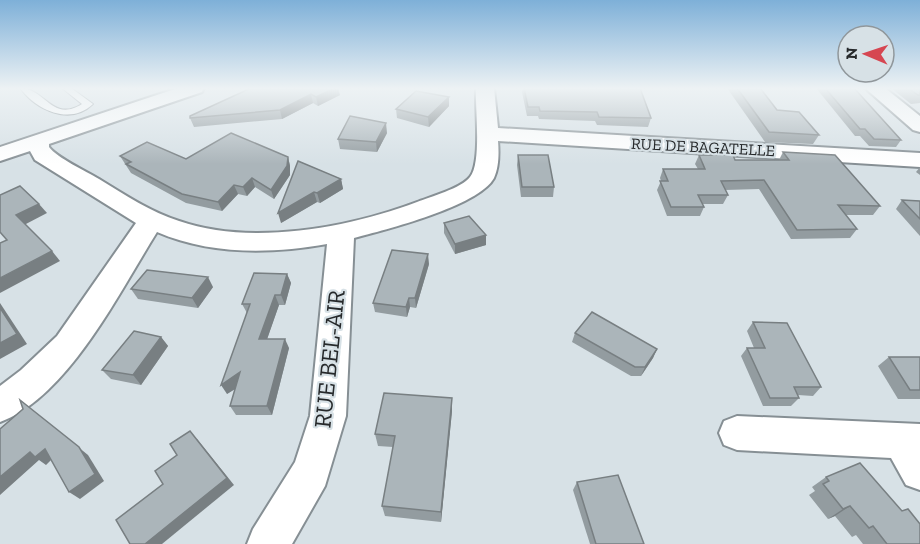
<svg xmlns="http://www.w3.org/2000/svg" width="920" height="544" viewBox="0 0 920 544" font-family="'Zilla Slab',serif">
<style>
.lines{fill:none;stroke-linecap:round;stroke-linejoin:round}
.service-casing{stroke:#868f94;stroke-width:2}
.minor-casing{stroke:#868f94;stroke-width:4}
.service{fill:#fff;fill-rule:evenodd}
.minor{fill:#fff;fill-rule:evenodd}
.wall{fill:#939ca0}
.shaded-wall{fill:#787f82}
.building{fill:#abb5ba;stroke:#787f82;stroke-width:1.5}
.labels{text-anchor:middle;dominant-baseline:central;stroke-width:4.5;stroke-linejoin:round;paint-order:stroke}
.far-street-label{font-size:16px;fill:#26292b;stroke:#d7e1e6}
.near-street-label{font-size:24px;fill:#26292b;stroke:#d7e1e6}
</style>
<rect width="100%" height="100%" fill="#d7e1e6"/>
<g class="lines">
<defs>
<path id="service" d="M20 88C45 88 52 123 82 104L62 88H71L93 104C70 126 36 110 20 88Z"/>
<g id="minor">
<path d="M178 88H204L202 92 49 144V147C57 158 86 171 99 179 125 195 151 212 179 221 250 246 348 228 417 202 430 197 462 188 470 177 482 162 475 108 476 88H494L498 128 920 153V167L498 141C499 153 499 167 494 178 479 206 385 230 354 238L346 416 325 486 292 544H247L253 529 295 462 310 416 327 244C271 254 210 255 157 232 120 291 68 397 0 422V386L21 370 57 336 136 223 35 160 30 151 0 161V147Z"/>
<path d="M865 88H885L920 116V132L913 130Z"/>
<path d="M737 416 920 424V490L906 485 891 458 737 450 724 445 719 433 724 421Z"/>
</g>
</defs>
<!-- service casing -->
<use href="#service" class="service-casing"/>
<!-- minor casing -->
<use href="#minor" class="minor-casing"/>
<!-- service -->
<use href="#service" class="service"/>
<!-- minor -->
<use href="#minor" class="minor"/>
</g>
<!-- wall -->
<g class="wall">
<path d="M251 88 340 95 318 106 313 103 282 119 194 127 190 118Z"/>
<path d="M523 88H640L651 118 648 127 597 125 595 121 539 119 538 116H527L522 92Z"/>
<path d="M727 88H760L777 110 819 135 813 144 765 142Z"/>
<path d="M816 88H854L901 140 896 147 869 146 860 136H855Z"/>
<path d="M891 88H920V103L911 104Z"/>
<path d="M449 97V106L429 127 397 118 396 109Z"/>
<path d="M387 133 377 152 340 149 338 139Z"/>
<path d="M783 152 880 206 873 215H845L857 229 850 238 791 239 759 189 725 190 728 195 723 204H702L704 207 700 216H667L657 190 661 181 660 178 663 169H698L695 164 699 155 735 160H779Z"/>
<path d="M518 155 554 187 553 197H521L517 165Z"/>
<path d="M120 156 186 159 288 157 290 166V175L274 199 255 187 247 196 238 194 222 211 186 203 131 173Z"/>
<path d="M298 161 341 179 343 189 320 203 317 202 281 223Z"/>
<path d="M920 167V175L916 172Z"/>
<path d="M902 200 920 201V236L896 209Z"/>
<path d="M444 223 486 245 455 254 444 233Z"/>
<path d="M429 264 416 308 410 307 407 317 375 312 373 303Z"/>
<path d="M287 274 291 283 285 305H279L267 339 289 348 272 415H236L230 406 235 389 227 394 247 313 242 304Z"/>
<path d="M213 287 198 308 138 299 131 289Z"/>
<path d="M753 322 821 387 813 396 798 395 799 398 791 406H763L741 356 747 348H754L747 331Z"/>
<path d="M575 333 657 349 653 358 641 376H631L572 342Z"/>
<path d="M161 337 168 346 141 385 111 379 102 370Z"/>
<path d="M889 357H920V399H898L878 366Z"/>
<path d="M452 411 441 522 385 516 382 506 393 447 378 446 375 434Z"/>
<path d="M826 477 920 544H863L856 535 852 537 835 516 828 519 809 495 815 491 812 487Z"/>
<path d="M577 482 644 544H590L573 490Z"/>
</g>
<!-- shaded-wall -->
<g class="shaded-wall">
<path d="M335 88H338L340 95 318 106 316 97Z"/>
<path d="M311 94 313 103 282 119 280 110Z"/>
<path d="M449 97V106L429 127 428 117Z"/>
<path d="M386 123 387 133 377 152 376 142Z"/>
<path d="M288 157 290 166V175L274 199 271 190Z"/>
<path d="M252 178 255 187 247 196 243 187Z"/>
<path d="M341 179 343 189 320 203 317 193Z"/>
<path d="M234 185 238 194 222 211 218 202Z"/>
<path d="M314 192 317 202 281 223 278 213Z"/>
<path d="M39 204 47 213 24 225 16 215Z"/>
<path d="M486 235V245L455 254V244Z"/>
<path d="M52 251 60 261 0 293V278Z"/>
<path d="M428 254 429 264 416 308 415 298Z"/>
<path d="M287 274 291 283 285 305 281 295Z"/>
<path d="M208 277 213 287 198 308 192 298Z"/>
<path d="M275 295 279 305 264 348 259 339Z"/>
<path d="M409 298 410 307 407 317 406 307Z"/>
<path d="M0 303 27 344 0 359Z"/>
<path d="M161 337 168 346 141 385 133 375Z"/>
<path d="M285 339 289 348 272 415 267 406Z"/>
<path d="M657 349 653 358 641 376 645 367Z"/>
<path d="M240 372 246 382 227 394 221 385Z"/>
<path d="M452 398V411L441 522V512Z"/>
<path d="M20 400 88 455 104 481 80 499 69 492Z"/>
<path d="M197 439 234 485 162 544H145Z"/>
<path d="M45 449 55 456 46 465 39 460 0 495V477L30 452Z"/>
<path d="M850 506 835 516 828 519 843 509Z"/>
</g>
<!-- building -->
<g class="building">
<path d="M251 88H335L316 97 311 94 280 110 190 118V116Z"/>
<path d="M524 88H640L651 118 599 117 597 112 540 111 539 107H528Z"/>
<path d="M737 88H760L777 110 799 112 819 135 769 132Z"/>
<path d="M825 88H854L901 140 874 139 865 129H860Z"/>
<path d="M908 88H920V95H918Z"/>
<path d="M416 91 449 97 428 117 396 109Z"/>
<path d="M350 116 386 123 376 142 338 139Z"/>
<path d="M231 133 288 157 287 166 271 190 252 178 243 187 234 185 218 202 182 194 126 164 131 162 120 156 147 142 186 159Z"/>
<path d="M783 152 835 155 880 206 838 205 857 229 797 230 764 180 721 181 728 195H698L704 207H671L660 181H668L663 169H705L699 155H733L735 160H789Z"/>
<path d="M518 155H548L554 187H522Z"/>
<path d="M298 161 341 179 317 193 314 192 278 213Z"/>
<path d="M20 186 39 204 16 215 52 251 0 278V243L7 240 0 232V195Z"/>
<path d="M902 200 920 201V219Z"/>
<path d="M469 216 486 235 455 244 444 223Z"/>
<path d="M392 250 428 254 415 298H409L406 307 373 303Z"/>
<path d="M147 270 208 277 192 298 131 289Z"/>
<path d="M254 273 287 274 281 295H275L259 339H285L267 406H230L240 372 221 385 250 304H242Z"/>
<path d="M0 308 17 334 0 343Z"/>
<path d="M592 312 657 349 645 367H635L575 333Z"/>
<path d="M753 322 787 323 821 387H794L799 398H770L747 348H765Z"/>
<path d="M134 331 161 337 133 375 102 370Z"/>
<path d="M889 357H920V390H910Z"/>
<path d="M384 393 452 398 441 512 382 506 395 436 375 434Z"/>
<path d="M20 400 79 447 95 474 69 492 45 449 35 457 30 452 0 477V429L23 409Z"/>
<path d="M190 431 227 478 145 544H130L116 520 163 484 155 471 177 455 170 444Z"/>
<path d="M860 463 902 511 908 509 920 524V544H887L873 526 869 528 850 506 843 509 823 484 829 481 826 477Z"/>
<path d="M618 475 644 544H596L577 482Z"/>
</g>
<!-- sky -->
<linearGradient id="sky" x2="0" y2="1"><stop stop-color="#7eb0d8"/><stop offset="0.54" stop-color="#edf2f4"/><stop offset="1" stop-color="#edf2f4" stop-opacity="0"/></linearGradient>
<rect width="920" height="164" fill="url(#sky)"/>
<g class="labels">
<!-- far-street labels -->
<g class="far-street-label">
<text transform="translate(703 147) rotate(3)">RUE DE BAGATELLE</text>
</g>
<!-- near-street labels -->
<g class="near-street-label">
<text transform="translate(329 359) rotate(-84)">RUE BEL-AIR</text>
</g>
</g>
<!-- north arrow -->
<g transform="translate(866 54) rotate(272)"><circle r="28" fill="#d7e1e6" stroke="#90979b" stroke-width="1.5"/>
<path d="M0-4.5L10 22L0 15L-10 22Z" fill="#d64651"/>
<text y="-9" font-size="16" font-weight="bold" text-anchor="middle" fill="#26292b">N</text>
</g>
</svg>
